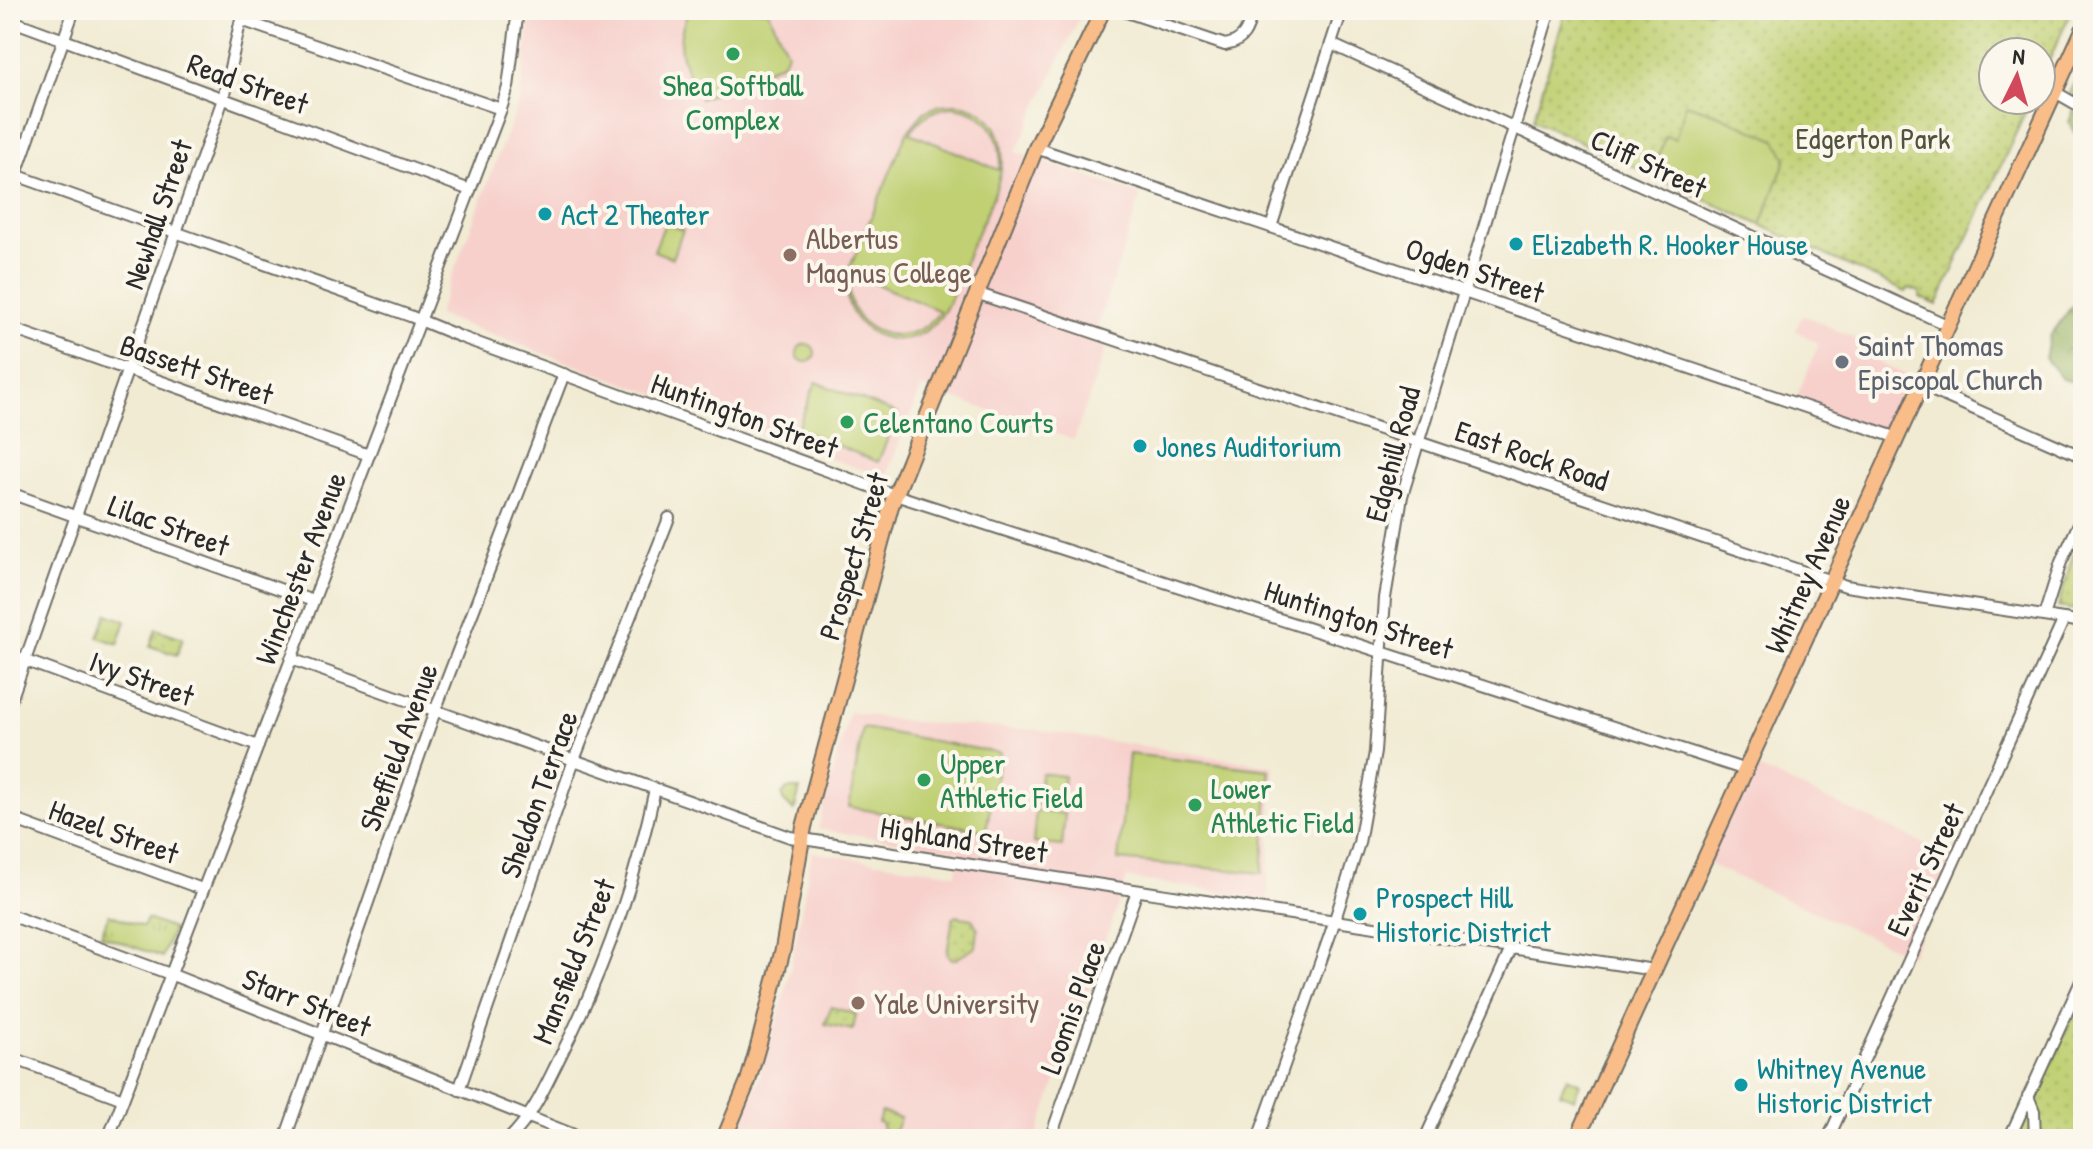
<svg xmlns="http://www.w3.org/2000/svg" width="2093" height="1149" viewBox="0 0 2093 1149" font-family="'Patrick Hand',sans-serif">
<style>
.built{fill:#f7d0cc}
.grass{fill:url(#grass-tufts);stroke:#767e4f;stroke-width:2}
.forest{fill:url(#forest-crowns);stroke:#626e48;stroke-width:2}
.park{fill:url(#park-dots);stroke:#767e4f;stroke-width:2}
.garden{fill:#c0d073;stroke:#767e4f;stroke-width:2;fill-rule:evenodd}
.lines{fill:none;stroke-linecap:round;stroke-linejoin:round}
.minor-casing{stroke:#706e66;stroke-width:14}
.major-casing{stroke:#706e66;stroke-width:18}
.minor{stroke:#fff;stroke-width:10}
.major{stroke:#f8bd89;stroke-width:14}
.leisure-dot{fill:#2e9e5b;stroke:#fbf7ec;stroke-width:3}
.culture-dot{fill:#0f9aa8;stroke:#fbf7ec;stroke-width:3}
.education-dot{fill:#8d6e63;stroke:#fbf7ec;stroke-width:3}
.worship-dot{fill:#6b7280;stroke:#fbf7ec;stroke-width:3}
.labels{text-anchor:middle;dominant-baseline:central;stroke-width:8;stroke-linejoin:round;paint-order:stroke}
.street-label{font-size:30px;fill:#2b2b2b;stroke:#fbf7ec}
.leisure-label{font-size:30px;fill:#27864d;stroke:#fbf7ec;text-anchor:start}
.park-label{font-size:30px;fill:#50543d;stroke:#fbf7ec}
.culture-label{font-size:30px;fill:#0d838f;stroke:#fbf7ec;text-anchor:start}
.education-label{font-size:30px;fill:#785e54;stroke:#fbf7ec;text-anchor:start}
.worship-label{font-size:30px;fill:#5b616d;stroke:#fbf7ec;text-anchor:start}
</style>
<defs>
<pattern id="grass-tufts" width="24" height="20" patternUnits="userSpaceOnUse" patternTransform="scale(2)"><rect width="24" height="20" fill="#c0d073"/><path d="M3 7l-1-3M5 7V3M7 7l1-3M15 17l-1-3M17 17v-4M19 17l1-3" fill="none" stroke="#a5b364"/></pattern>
<pattern id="forest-crowns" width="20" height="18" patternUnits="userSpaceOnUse" patternTransform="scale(2)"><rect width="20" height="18" fill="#98b265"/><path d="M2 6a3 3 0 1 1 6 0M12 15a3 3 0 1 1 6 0" fill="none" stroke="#7c9153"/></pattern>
<pattern id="park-dots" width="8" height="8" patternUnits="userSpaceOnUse" patternTransform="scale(2)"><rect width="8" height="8" fill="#c0d073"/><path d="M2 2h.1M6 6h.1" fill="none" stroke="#a5b364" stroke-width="1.8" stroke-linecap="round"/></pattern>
</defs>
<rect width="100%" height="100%" fill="#fbf7ec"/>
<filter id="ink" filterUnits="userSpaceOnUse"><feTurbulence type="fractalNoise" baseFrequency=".0125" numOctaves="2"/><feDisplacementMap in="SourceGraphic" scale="16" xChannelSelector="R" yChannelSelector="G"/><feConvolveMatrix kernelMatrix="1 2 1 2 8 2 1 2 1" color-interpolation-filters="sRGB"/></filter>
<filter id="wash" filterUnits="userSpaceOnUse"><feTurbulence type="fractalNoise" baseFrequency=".006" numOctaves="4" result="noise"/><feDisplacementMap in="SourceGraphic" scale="32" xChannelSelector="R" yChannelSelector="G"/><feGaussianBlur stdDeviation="1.8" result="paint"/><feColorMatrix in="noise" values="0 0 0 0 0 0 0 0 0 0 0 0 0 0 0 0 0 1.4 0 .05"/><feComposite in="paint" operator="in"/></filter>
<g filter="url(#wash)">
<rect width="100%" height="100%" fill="#f1ebd3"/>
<!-- built -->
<g class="built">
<path d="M531 10H1083L1016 152 1141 195 1093 340 1107 345 1074 440 922 387 885 478 437 315 520 99Z"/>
<path d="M1803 315 1855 338 1863 355 1921 382 1898 438 1794 403 1819 344 1795 330Z"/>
<path d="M849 712 912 722 1037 730 1274 766 1267 899 1127 878 1036 1139H735L759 1079 779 1015 792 961 812 852 956 874 960 851 818 829Z"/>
<path d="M1749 764 1956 858 1911 956 1704 862Z"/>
</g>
<!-- grass -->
<g class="grass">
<path d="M787 789H800L794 811 783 800 782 795Z"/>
<path d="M109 914 143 927 147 919 173 929 162 957 101 935Z"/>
</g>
<!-- forest -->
<g class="forest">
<path d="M2083 86V149L2069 122Z"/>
<path d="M2083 291V384L2062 379 2045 358 2050 336Z"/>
</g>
<!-- park -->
<g class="park">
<path d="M1566 10H2072L2041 78V52H1993V100H2031L1937 305 1920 297V292L1909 288 1906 292 1533 120Z"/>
<path d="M2083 64V101L2070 93Z"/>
<path d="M2083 533V611L2058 607 2072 558Z"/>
<path d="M156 629 183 638 177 655 150 646Z"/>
<path d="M956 916 972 919 978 929 976 947 956 959H952L947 954 953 918Z"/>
<path d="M2083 994V1139H2017Z"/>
<path d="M831 1007 856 1014 853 1030 825 1024Z"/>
<path d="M881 1112 900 1118 892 1139H886L881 1123 878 1122Z"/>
</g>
<!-- garden -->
<g class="garden">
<path d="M689 10H768L787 52 783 62 700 99C684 65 671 48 689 10Z"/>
<path d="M954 104C968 104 982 110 991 121 1021 157 984 215 969 251 959 275 951 310 931 327 912 343 884 344 864 327 848 313 843 293 848 272L907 132 924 112 940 105ZM952 107C986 110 1005 136 999 170L910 133C920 117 933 109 952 107ZM851 274H852L940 311C908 358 837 331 851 274Z"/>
<path d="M1686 104 1717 114 1776 140 1786 159 1761 225 1653 176 1665 136 1675 139Z"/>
<path d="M665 223 683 230 672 258 654 251Z"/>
<circle cx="806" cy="353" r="9"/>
<path d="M816 382 898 414 878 462 797 429Z"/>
<path d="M107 614 126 621 118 644 98 637Z"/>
<path d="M863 728 1000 753 986 831 849 807Z"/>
<path d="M1129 754 1270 770 1262 873 1118 860Z"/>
<path d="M1041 773 1064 776 1060 808 1037 805Z"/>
<path d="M1036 811 1065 814 1062 846 1033 843Z"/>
<path d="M1567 1077 1580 1083 1574 1099 1560 1093Z"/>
</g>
</g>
<g filter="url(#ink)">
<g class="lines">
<defs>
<g id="minor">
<path d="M1121 10 1225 45C1245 42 1248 28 1253 10"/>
<path d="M10 20 470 190"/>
<path d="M241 20 501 109"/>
<path d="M1331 44 1947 325"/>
<path d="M2055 92 2083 108"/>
<path d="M1036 148 1898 438"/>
<path d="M10 173 410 316 461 337 883 491 1746 770"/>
<path d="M10 191 74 10"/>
<path d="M1271 227 1342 10"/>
<path d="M976 293 1846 586 2083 622"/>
<path d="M10 328 369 455"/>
<path d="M1920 385 2083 457"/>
<path d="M10 493 313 601"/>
<path d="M2044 616 2061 562 2083 515"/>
<path d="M10 655 258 746"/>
<path d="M291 659 790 837 1654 970"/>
<path d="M10 703 223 99 243 10"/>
<path d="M10 818 202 889"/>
<path d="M10 915 170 974 584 1139"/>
<path d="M10 1057 123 1099"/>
<path d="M459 1090 574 760 669 518"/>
<path d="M2028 1096 2034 1111 2035 1139"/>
<path d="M108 1139 501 109 508 87 518 10"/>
<path d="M285 1139 435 711 564 374"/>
<path d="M509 1139C532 1117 544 1089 558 1061 602 975 635 884 655 789"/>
<path d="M1050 1139 1137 891"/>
<path d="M1258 1139 1331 932 1359 843 1375 752 1385 598 1402 496 1550 10"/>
<path d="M1425 1139 1511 949"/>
<path d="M1828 1139 2064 619"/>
<path d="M2009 1139 2083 977"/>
</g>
<g id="major">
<path d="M724 1139 748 1081 759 1043 783 949 804 827 891 506 1036 148 1103 10"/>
<path d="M1577 1139 2083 30"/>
</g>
</defs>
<!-- minor casing -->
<use href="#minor" class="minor-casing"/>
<!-- major casing -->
<use href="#major" class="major-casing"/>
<!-- minor -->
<use href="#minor" class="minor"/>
<!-- major -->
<use href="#major" class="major"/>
</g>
</g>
<!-- markers -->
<g class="leisure-dot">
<circle cx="733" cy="54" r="8"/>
<circle cx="847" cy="422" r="8"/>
<circle cx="924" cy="780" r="8"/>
<circle cx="1195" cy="805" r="8"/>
</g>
<g class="culture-dot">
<circle cx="545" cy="214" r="8"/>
<circle cx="1516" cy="244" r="8"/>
<circle cx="1140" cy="446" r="8"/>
<circle cx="1360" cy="914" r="8"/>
<circle cx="1741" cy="1085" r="8"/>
</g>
<g class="education-dot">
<circle cx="790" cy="255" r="8"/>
<circle cx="858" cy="1003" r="8"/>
</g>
<circle class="worship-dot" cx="1842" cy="362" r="8"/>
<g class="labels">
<!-- street labels -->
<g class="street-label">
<text transform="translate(248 83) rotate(20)">Read Street</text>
<text transform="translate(1649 163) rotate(25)">Cliff Street</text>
<text transform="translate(157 214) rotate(-71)">Newhall Street</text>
<text transform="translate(1475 270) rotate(19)">Ogden Street</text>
<text transform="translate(197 369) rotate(19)">Bassett Street</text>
<text transform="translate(745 415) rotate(20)">Huntington Street</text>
<text transform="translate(1392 454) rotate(-75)">Edgehill Road</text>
<text transform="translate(1532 455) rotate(19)">East Rock Road</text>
<text transform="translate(169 525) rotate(20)">Lilac Street</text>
<text transform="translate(853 556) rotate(-73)">Prospect Street</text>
<text transform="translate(300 568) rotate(-69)">Winchester Avenue</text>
<text transform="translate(1807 574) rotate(-66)">Whitney Avenue</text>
<text transform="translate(1359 619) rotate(18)">Huntington Street</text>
<text transform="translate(142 678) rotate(20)">Ivy Street</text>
<text transform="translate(398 747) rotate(-70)">Sheffield Avenue</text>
<text transform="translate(538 794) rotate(-70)">Sheldon Terrace</text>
<text transform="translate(114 831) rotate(20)">Hazel Street</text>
<text transform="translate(964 839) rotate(9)">Highland Street</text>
<text transform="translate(1925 869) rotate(-65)">Everit Street</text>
<text transform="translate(573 961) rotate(-68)">Mansfield Street</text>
<text transform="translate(307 1002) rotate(22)">Starr Street</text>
<text transform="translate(1072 1007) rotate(-70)">Loomis Place</text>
</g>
<!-- leisure labels -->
<g class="leisure-label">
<text x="733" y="85" text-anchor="middle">Shea Softball<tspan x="733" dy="34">Complex</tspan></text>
<text x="863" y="422">Celentano Courts</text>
<text x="940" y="763">Upper<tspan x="940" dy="34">Athletic Field</tspan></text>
<text x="1211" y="788">Lower<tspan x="1211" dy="34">Athletic Field</tspan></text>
</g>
<!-- park labels -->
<g class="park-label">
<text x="1873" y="138">Edgerton Park</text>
</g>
<!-- culture labels -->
<g class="culture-label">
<text x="561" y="214">Act 2 Theater</text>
<text x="1532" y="244">Elizabeth R. Hooker House</text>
<text x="1156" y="446">Jones Auditorium</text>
<text x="1376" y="897">Prospect Hill<tspan x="1376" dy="34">Historic District</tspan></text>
<text x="1757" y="1068">Whitney Avenue<tspan x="1757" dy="34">Historic District</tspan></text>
</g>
<!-- education labels -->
<g class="education-label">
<text x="806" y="238">Albertus<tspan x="806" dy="34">Magnus College</tspan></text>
<text x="874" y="1003">Yale University</text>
</g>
<!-- worship labels -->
<g class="worship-label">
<text x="1858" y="345">Saint Thomas<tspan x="1858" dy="34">Episcopal Church</tspan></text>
</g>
</g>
<!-- margin -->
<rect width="2093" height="1149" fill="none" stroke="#fbf7ec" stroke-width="40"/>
<!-- north arrow -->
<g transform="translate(2017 76) rotate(5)"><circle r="38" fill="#fbf7ec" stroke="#a8a59f" stroke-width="2"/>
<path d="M0-6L14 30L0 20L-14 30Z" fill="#d1495b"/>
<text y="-12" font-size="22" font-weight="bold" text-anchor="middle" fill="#2b2b2b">N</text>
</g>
</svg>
